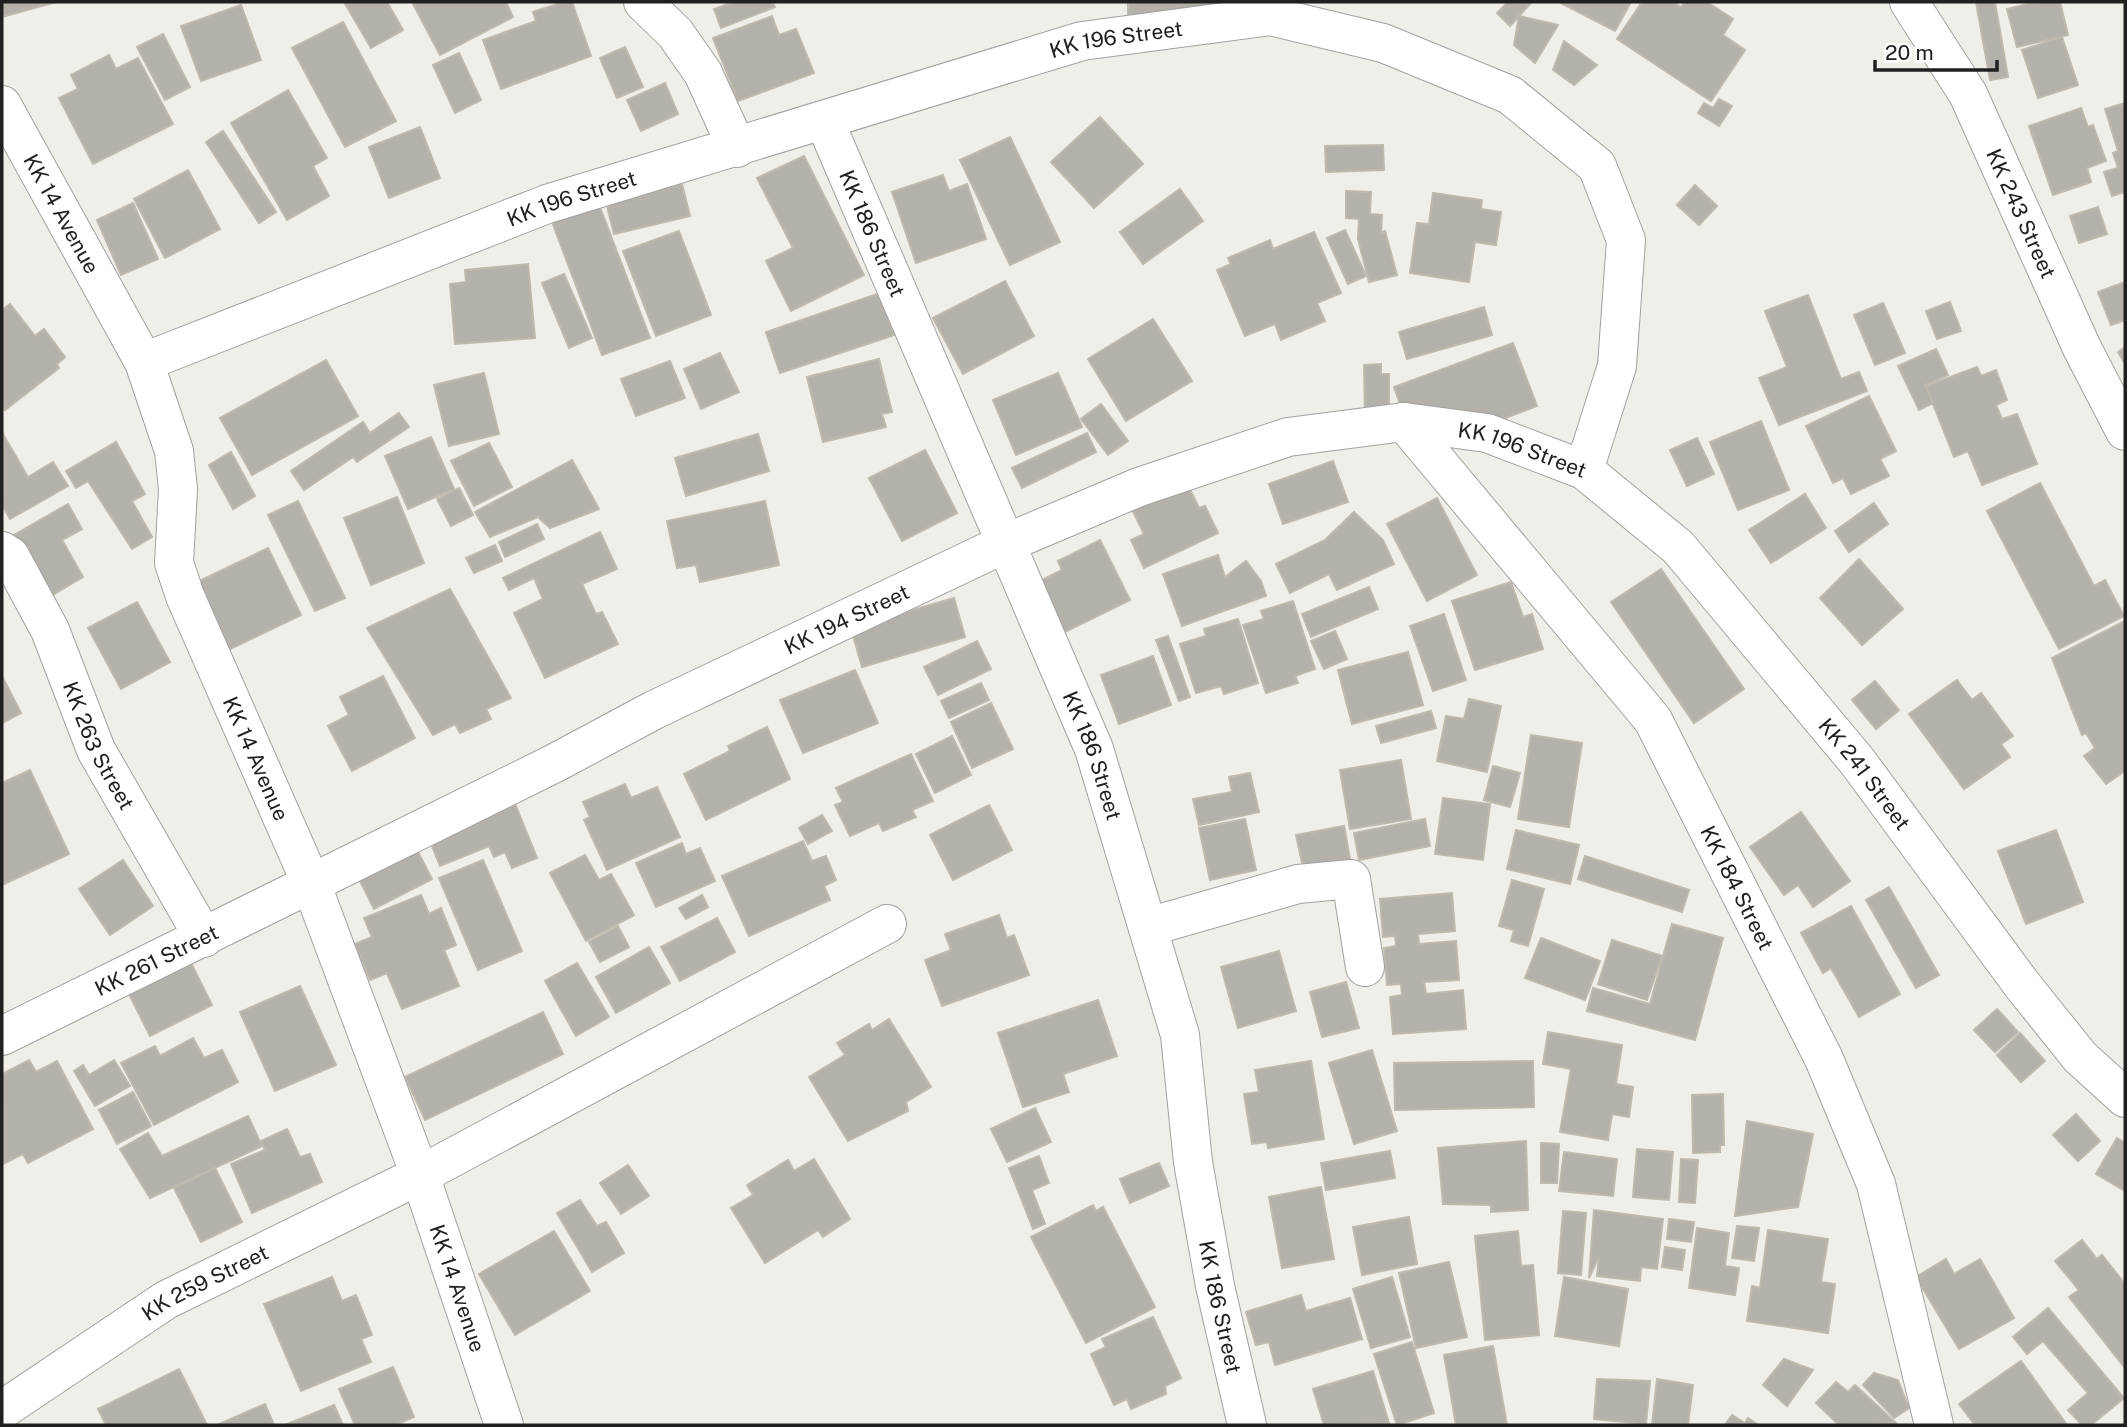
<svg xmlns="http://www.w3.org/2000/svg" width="2127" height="1427" viewBox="0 0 2127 1427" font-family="'Public Sans',sans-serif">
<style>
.building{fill:#b4b1aa;stroke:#bfb8ac;stroke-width:2}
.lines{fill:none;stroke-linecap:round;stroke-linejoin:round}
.minor-casing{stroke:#a1a1a1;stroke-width:40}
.minor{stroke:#fff;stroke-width:38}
.labels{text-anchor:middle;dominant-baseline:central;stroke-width:5;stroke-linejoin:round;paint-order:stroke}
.street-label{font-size:21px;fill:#202020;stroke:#fff}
</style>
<rect width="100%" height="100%" fill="#efeee8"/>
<!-- building -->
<g class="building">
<path d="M2 2H56L2 17Z"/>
<path d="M344 2H387L403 30 371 48Z"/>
<path d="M412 2H506L513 17 440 55Z"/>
<path d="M564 2H572L591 56 501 89 483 40 536 21 533 12Z"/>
<path d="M734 2H772L775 7 721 28 714 9Z"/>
<path d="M1128 2H1233L1232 18 1128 15Z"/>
<path d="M1508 2 1530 4 1510 26 1497 13Z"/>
<path d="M1559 2H1631L1615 31Z"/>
<path d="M1642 2H1673L1681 7 1685 2H1707L1733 19 1723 35 1745 50 1711 101 1617 39Z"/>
<path d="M1976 2H1995L2008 77 1990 80Z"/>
<path d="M2037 2H2060L2068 35 2017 47 2007 9Z"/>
<path d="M241 5 261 60 201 81 181 26Z"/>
<path d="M772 16 779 35 796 29 814 73 738 101 713 38Z"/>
<path d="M1519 16 1558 25 1535 63 1514 45Z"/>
<path d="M343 22 396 121 345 147 292 48Z"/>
<path d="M163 34 190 87 165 100 137 47Z"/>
<path d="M2062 37 2078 85 2038 98 2022 50Z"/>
<path d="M1564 41 1597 65 1574 85 1553 70Z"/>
<path d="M625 47 643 87 617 98 600 58Z"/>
<path d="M459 53 481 100 455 113 433 65Z"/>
<path d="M109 55 116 69 138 58 173 124 93 164 59 98 78 89 71 75Z"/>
<path d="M665 83 678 114 641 131 627 100Z"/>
<path d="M288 90 327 158 313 166 329 196 287 220 231 123Z"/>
<path d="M1719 99 1732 106 1719 126 1698 113 1704 103 1713 108Z"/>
<path d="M2125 103V192L2112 196 2104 172 2118 168 2113 153 2118 151 2105 109Z"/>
<path d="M2081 108 2088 127 2093 125 2106 161 2087 168 2091 182 2053 195 2029 126Z"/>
<path d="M1100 117 1143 164 1094 208 1051 162Z"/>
<path d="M420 127 440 178 389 198 369 147Z"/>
<path d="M223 131 276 212 259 223 206 142Z"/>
<path d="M1010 137 1060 242 1010 265 960 160Z"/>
<path d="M1383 145 1384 170 1326 172 1325 146Z"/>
<path d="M804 156 864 275 791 311 766 261 793 248 757 178Z"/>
<path d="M188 170 220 229 165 258 134 199Z"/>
<path d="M943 175 949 191 967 184 986 239 916 263 892 192Z"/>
<path d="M682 184 690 216 614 234 606 202Z"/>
<path d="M1695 185 1717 206 1699 225 1677 205Z"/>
<path d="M1180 189 1203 221 1143 264 1120 232Z"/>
<path d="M1346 191 1371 192 1370 214 1382 215 1381 233 1385 231 1397 275 1369 282 1358 239 1359 219 1346 218Z"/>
<path d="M1433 193 1482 200 1481 209 1501 212 1496 245 1475 242 1469 282 1410 273 1417 223 1429 224Z"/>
<path d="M598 202 650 338 602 355 551 219Z"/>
<path d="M133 203 158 259 121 275 97 220Z"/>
<path d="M2098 207 2107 234 2079 243 2070 216Z"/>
<path d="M1345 230 1366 276 1348 284 1327 238Z"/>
<path d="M679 231 711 315 656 336 623 251Z"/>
<path d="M1314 232 1341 293 1317 303 1325 321 1281 340 1275 324 1245 336 1217 270 1231 264 1228 258 1270 240 1273 249Z"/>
<path d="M528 264 535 338 455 344 450 284 466 282 465 270Z"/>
<path d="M564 274 592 338 569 348 542 283Z"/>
<path d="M1005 281 1034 336 963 374 933 318Z"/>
<path d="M2125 282V320L2111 325 2098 292Z"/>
<path d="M880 293 894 335 780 373 766 332Z"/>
<path d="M1808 295 1841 379 1859 372 1867 391 1779 425 1759 378 1787 367 1765 311Z"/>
<path d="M1950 302 1961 331 1937 339 1926 311Z"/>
<path d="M1883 303 1905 353 1875 365 1854 315Z"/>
<path d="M10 304 35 336 44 329 65 357 57 364 59 368 5 410 2 406V310Z"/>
<path d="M1484 307 1492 335 1407 359 1399 332Z"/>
<path d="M1153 319 1192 381 1126 421 1088 359Z"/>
<path d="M1513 343 1537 406 1438 444 1409 429 1394 387Z"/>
<path d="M2125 347V364L2118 352Z"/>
<path d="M1936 349 1948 375 1925 385 1933 403 1919 410 1898 366Z"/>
<path d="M720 353 739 392 701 409 684 369Z"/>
<path d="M879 359 892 412 882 414 886 427 823 442 807 377Z"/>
<path d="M326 360 358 416 252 475 220 418Z"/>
<path d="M670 361 685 398 636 416 621 379Z"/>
<path d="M1381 364V374H1389V415L1365 416 1364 365Z"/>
<path d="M1977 367 1981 376 1996 370 2007 400 1996 405 2002 419 2017 414 2037 464 1982 485 1968 451 1954 457 1926 386Z"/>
<path d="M484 373 499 434 449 446 434 385Z"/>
<path d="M1058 373 1082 427 1016 455 993 400Z"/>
<path d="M1869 396 1896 451 1880 459 1889 476 1851 494 1843 478 1833 483 1806 426Z"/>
<path d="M1101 404 1128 441 1108 455 1081 419Z"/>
<path d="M399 413 409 427 357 462 353 457 304 490 291 471 363 422 370 433Z"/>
<path d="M1761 421 1789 490 1738 510 1710 442Z"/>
<path d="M1087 433 1096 452 1022 488 1012 468Z"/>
<path d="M758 434 769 471 686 496 675 458Z"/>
<path d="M4 436 28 477 53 462 68 486 10 519 2 505Z"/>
<path d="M431 437 454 489 408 509 385 456Z"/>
<path d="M1697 438 1714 474 1687 486 1670 450Z"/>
<path d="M116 442 145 494 132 501 152 537 132 549 88 481 76 488 66 471Z"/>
<path d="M489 443 512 487 474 506 451 461Z"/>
<path d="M925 450 957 513 902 541 869 478Z"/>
<path d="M231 452 255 496 233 509 209 465Z"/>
<path d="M572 460 599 509 550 528 538 517 490 537 475 512Z"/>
<path d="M1333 461 1348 502 1283 524 1269 484Z"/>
<path d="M1183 475 1199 508 1205 506 1218 533 1144 568 1131 540 1144 534 1128 501Z"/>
<path d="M2040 483 2094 586 2105 580 2124 616 2059 649 1987 511Z"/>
<path d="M459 488 473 515 451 526 437 499Z"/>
<path d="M1805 494 1826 528 1771 563 1749 530Z"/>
<path d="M397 497 424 563 371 585 344 518Z"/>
<path d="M1437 498 1477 575 1427 601 1387 524Z"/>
<path d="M298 501 345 598 315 611 268 515Z"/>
<path d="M765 501 779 565 700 582 696 565 677 568 667 521Z"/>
<path d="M1874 503 1888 524 1849 552 1835 531Z"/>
<path d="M68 504 82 529 62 540 83 577 51 596 7 539Z"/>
<path d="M1354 512 1383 540 1394 564 1337 590 1329 574 1290 593 1276 564 1325 540Z"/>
<path d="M537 524 544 539 505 557 499 542Z"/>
<path d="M600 532 617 569 582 584 596 614 602 612 618 644 545 678 514 613 543 599 534 578 509 590 503 578Z"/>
<path d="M1100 540 1130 600 1063 633 1038 582 1062 570 1058 561Z"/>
<path d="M495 545 502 561 474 573 466 558Z"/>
<path d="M268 548 301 615 222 653 189 586Z"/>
<path d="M1218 555 1225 577 1246 561 1261 581 1266 596 1182 626 1163 574Z"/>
<path d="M1859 559 1903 609 1862 645 1820 598Z"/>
<path d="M1661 569 1744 689 1694 723 1611 602Z"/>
<path d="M1511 582 1523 617 1532 614 1543 649 1475 670 1452 601Z"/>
<path d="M1369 587 1378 609 1311 637 1302 614Z"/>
<path d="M450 589 511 698 486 709 491 719 460 733 455 724 433 735 367 628Z"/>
<path d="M954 598 965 637 862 667 851 628Z"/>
<path d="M1293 601 1315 669 1295 676 1298 683 1266 693 1243 625 1264 619 1261 611Z"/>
<path d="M137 602 170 662 121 689 88 628Z"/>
<path d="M1444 614 1466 680 1433 691 1410 626Z"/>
<path d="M1238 619 1258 683 1224 694 1221 686 1196 693 1180 644 1206 636 1204 629Z"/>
<path d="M2125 621V771L2106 784 2084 756 2095 748 2086 733 2082 735 2052 658Z"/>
<path d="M1335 631 1347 659 1324 669 1311 641Z"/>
<path d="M1168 636 1190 697 1179 701 1156 640Z"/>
<path d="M977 641 991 669 938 695 924 667Z"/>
<path d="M1408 652 1423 705 1352 724 1338 670Z"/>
<path d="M1153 656 1171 705 1119 724 1101 675Z"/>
<path d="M855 670 878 723 803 753 780 700Z"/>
<path d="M2 676 21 713 2 723Z"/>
<path d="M383 676 415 738 352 771 328 726 349 715 340 697Z"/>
<path d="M1957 680 1972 700 1981 693 2013 736 2001 744 2010 757 1964 789 1909 714Z"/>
<path d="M1875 681 1899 710 1876 729 1852 700Z"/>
<path d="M981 683 989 700 949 718 941 701Z"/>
<path d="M1469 699 1501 706 1487 772 1437 761 1446 716 1464 719Z"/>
<path d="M991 703 1013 749 972 768 951 722Z"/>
<path d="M1431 711 1436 728 1381 743 1376 726Z"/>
<path d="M767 727 790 779 706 820 684 774 730 751 728 746Z"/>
<path d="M1531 735 1582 743 1569 827 1518 819Z"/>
<path d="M952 736 971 775 935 793 916 754Z"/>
<path d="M911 754 933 801 912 810 916 817 883 831 879 823 850 836 835 805 843 802 836 788Z"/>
<path d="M1401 760 1411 819 1350 829 1340 770Z"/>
<path d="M1493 766 1520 773 1510 807 1484 800Z"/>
<path d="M30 770 69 854 2 885V783Z"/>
<path d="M1250 773 1259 812 1199 825 1193 799 1232 792 1229 777Z"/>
<path d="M625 784 631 798 657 787 680 837 607 870 584 820 590 817 583 802Z"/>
<path d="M511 794 537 858 512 868 505 852 494 857 489 846 440 866 425 829Z"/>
<path d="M1443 798 1490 804 1483 860 1435 854Z"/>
<path d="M989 805 1012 850 953 880 930 835Z"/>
<path d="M1801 812 1850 881 1813 907 1798 885 1784 895 1750 847Z"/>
<path d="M822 815 832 831 808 844 799 828Z"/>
<path d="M1245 819 1256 870 1210 880 1199 828Z"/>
<path d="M1425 819 1430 846 1359 860 1354 833Z"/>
<path d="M1344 826 1351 864 1304 872 1296 835Z"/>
<path d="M1516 830 1579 845 1570 884 1507 869Z"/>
<path d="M2056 830 2083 902 2026 924 1998 851Z"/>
<path d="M803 841 812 861 826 856 836 880 824 886 830 900 749 936 722 876Z"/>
<path d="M682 843 686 854 700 848 715 881 656 907 636 863Z"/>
<path d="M416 848 432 879 374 909 358 877Z"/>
<path d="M585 855 599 880 611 874 634 915 586 941 550 873Z"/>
<path d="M1585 856 1689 890 1682 912 1578 879Z"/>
<path d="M123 860 153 906 110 935 79 889Z"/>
<path d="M483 860 522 951 478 970 439 878Z"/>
<path d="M1512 880 1544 889 1528 946 1511 941 1514 930 1499 926Z"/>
<path d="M1889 887 1939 975 1916 988 1866 900Z"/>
<path d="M1452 893 1455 931 1418 934 1419 944 1456 941 1459 980 1424 982 1426 994 1463 990 1466 1029 1393 1034 1390 997 1402 995 1401 984 1387 985 1384 948 1396 946 1395 936 1383 937 1380 899Z"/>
<path d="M421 895 429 914 441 908 456 945 444 950 459 986 402 1009 387 973 370 980 355 944 372 937 364 918Z"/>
<path d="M702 895 708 907 686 919 679 908Z"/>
<path d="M1851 906 1900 994 1859 1017 1831 968 1823 973 1801 933Z"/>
<path d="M999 915 1007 938 1014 935 1029 975 942 1006 925 960 951 950 945 934Z"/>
<path d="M717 918 735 952 680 981 661 947Z"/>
<path d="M1672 924 1723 938 1695 1040 1587 1011 1593 988 1650 1004Z"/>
<path d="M618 926 629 947 600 962 589 942Z"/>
<path d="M1541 938 1600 961 1585 1000 1525 978Z"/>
<path d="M1612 940 1662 956 1647 1000 1598 984Z"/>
<path d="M649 947 670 983 616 1013 596 977Z"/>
<path d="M1279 951 1296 1011 1238 1028 1221 967Z"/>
<path d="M188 957 212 1005 150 1036 126 988Z"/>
<path d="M577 963 609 1017 576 1036 545 981Z"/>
<path d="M1346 982 1359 1028 1322 1037 1310 992Z"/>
<path d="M300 986 336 1065 275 1091 240 1012Z"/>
<path d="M1098 1000 1117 1056 1063 1074 1069 1092 1023 1107 998 1033Z"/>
<path d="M1997 1009 2018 1032 1995 1052 1974 1030Z"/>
<path d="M543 1012 563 1054 425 1120 405 1077Z"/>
<path d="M889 1019 931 1087 906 1102 908 1111 848 1141 809 1077 845 1055 837 1043 869 1024 872 1030Z"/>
<path d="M1548 1032 1622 1045 1616 1084 1633 1087 1629 1117 1612 1114 1608 1140 1560 1132 1571 1069 1543 1064Z"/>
<path d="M2020 1033 2045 1061 2021 1082 1997 1055Z"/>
<path d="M193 1038 204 1058 222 1050 238 1082 154 1125 121 1063 155 1046 160 1056Z"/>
<path d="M1372 1050 1397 1131 1354 1144 1329 1063Z"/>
<path d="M29 1060 36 1072 57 1061 93 1129 28 1163 23 1154 3 1164 2 1074Z"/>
<path d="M114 1060 130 1086 95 1106 74 1071 83 1065 89 1075Z"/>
<path d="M1311 1061 1324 1139 1268 1148 1267 1142 1252 1144 1244 1094 1259 1092 1255 1070Z"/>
<path d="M1533 1061 1534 1107 1395 1110 1394 1063Z"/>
<path d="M133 1092 151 1126 117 1144 99 1110Z"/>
<path d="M1723 1094 1724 1145H1720V1152L1693 1153 1692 1095Z"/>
<path d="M1035 1108 1051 1142 1007 1162 991 1129Z"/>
<path d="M2076 1114 2100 1141 2078 1161 2053 1135Z"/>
<path d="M248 1116 262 1146 150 1198 120 1149 148 1133 162 1156Z"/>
<path d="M1747 1121 1813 1134 1798 1207 1735 1216Z"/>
<path d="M287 1129 300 1157 310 1154 322 1182 252 1213 231 1164 265 1150 261 1141Z"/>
<path d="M2117 1138 2125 1143V1191L2096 1174Z"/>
<path d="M1526 1141 1528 1210 1491 1212V1205L1443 1204 1438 1148Z"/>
<path d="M1541 1143 1559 1144 1557 1183H1541Z"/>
<path d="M1637 1149 1673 1152 1669 1200 1633 1197Z"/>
<path d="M1390 1151 1395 1178 1326 1190 1321 1163Z"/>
<path d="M1564 1152 1617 1159 1613 1196 1559 1191Z"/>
<path d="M1039 1156 1049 1183 1032 1190 1045 1224 1033 1229 1009 1168Z"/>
<path d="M814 1159 850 1219 823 1237 818 1230 765 1263 731 1208 753 1195 747 1185 788 1160 794 1171Z"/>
<path d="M1681 1159 1698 1160 1695 1203 1679 1202Z"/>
<path d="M1159 1163 1169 1186 1130 1203 1120 1179Z"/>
<path d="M628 1165 649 1196 621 1214 600 1183Z"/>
<path d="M215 1168 242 1222 201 1242 174 1188Z"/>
<path d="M1321 1187 1334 1259 1282 1268 1269 1197Z"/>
<path d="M580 1200 597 1226 606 1222 624 1253 592 1272 557 1213Z"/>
<path d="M1093 1205 1096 1211 1103 1207 1155 1307 1086 1343 1031 1237Z"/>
<path d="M1594 1210 1663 1219 1657 1269 1641 1267 1640 1281 1597 1276 1599 1257 1589 1278Z"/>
<path d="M1563 1211 1586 1213 1581 1275 1558 1273Z"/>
<path d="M1409 1217 1417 1264 1362 1275 1353 1227Z"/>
<path d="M1669 1219 1694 1222 1691 1242 1667 1239Z"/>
<path d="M1737 1226 1759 1228 1754 1261 1732 1258Z"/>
<path d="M1697 1228 1729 1233 1725 1266 1739 1268 1735 1295 1689 1288Z"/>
<path d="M1768 1230 1828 1239 1821 1282 1835 1284 1828 1333 1747 1321 1752 1286 1760 1288Z"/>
<path d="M554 1231 590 1291 515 1335 479 1274Z"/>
<path d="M1518 1231 1521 1266 1533 1265 1539 1335 1485 1340 1475 1236Z"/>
<path d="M2082 1240 2097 1259 2102 1255 2125 1284V1368L2069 1297 2079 1290 2055 1261Z"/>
<path d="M1665 1247 1685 1250 1682 1270 1662 1267Z"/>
<path d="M1946 1259 1954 1274 1980 1259 2014 1318 1959 1349 1916 1277Z"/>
<path d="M1449 1262 1467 1337 1416 1348 1399 1273Z"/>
<path d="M332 1277 342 1301 356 1295 372 1335 361 1339 371 1362 301 1391 264 1304Z"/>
<path d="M1392 1277 1410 1337 1371 1348 1353 1289Z"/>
<path d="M1564 1277 1628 1289 1619 1346 1555 1336Z"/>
<path d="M1301 1295 1306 1311 1350 1298 1362 1339 1275 1365 1269 1342 1256 1345 1246 1312Z"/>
<path d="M2048 1308 2124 1398 2091 1425H2082L2068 1410 2088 1393 2043 1341 2027 1354 2013 1337Z"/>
<path d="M1153 1317 1181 1378 1165 1386 1166 1394 1131 1409 1127 1399 1114 1405 1091 1354 1106 1347 1102 1339Z"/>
<path d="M1412 1342 1434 1413 1397 1425 1374 1354Z"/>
<path d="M1493 1346 1507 1425H1456L1444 1355Z"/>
<path d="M1784 1359 1813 1370 1787 1406 1763 1385Z"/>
<path d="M2021 1361 2067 1425H1975L1959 1404Z"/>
<path d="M393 1367 414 1417 395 1425H355L339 1389Z"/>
<path d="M179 1369 207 1425H106L98 1409Z"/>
<path d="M1373 1371 1389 1423 1324 1425 1313 1389Z"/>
<path d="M1874 1373 1898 1380 1909 1408 1894 1418 1863 1385Z"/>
<path d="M1597 1379 1650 1381 1646 1424 1594 1419Z"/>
<path d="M1657 1379 1693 1385 1688 1425H1652Z"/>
<path d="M1836 1382 1848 1392 1855 1385 1896 1423 1839 1425 1816 1403Z"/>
<path d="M265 1404 274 1425H220L219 1424Z"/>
<path d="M334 1405 343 1425H285Z"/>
<path d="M1732 1415 1745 1423 1748 1418 1758 1425H1725Z"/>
</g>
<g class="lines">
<defs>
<g id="minor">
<path d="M643 2 675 33 703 73 737 148"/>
<path id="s1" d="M1909 2 1968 94 2082 348 2125 431"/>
<path id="s2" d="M2 105 144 362 174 451 178 489 174 563 185 596 311 883 420 1175 504 1425"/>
<path id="s3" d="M825 122 1094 749 1180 1035 1193 1162 1215 1286 1247 1425"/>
<path id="s4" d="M144 362 547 204 1082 41 1270 16 1383 43 1510 95 1597 166 1626 240 1617 366 1584 470"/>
<path id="s5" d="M1404 422 1653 720 1824 1059 1876 1184 1934 1425"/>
<path id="s6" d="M2 551 10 556 50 630 96 750 204 938"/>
<path d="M1148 927 1298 884 1351 879 1365 967"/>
<path id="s7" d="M2 1036 555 763 654 710 1004 544 1139 487 1288 437 1404 422 1487 433 1584 470 1678 547 1857 761 2023 986 2080 1057 2125 1098"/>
<path id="s8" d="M2 1410 166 1300 420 1175 887 924"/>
</g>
</defs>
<!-- minor casing -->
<use href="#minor" class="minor-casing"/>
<!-- minor -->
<use href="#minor" class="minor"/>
</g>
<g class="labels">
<!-- street labels -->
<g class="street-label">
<text stroke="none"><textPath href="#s4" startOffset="1026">KK 196 Street</textPath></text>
<text stroke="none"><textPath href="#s4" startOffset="458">KK 196 Street</textPath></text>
<text stroke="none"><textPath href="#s2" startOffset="124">KK 14 Avenue</textPath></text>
<text stroke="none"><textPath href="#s1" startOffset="240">KK 243 Street</textPath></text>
<text stroke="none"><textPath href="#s3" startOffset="121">KK 186 Street</textPath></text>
<text stroke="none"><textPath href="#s7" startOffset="1659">KK 196 Street</textPath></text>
<text stroke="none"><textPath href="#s7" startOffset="942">KK 194 Street</textPath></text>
<text stroke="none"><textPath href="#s6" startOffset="219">KK 263 Street</textPath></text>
<text stroke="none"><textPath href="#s3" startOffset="688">KK 186 Street</textPath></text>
<text stroke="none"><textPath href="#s2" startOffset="712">KK 14 Avenue</textPath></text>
<text stroke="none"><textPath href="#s7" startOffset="2140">KK 241 Street</textPath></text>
<text stroke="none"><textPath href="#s5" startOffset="576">KK 184 Street</textPath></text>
<text stroke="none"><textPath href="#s7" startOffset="172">KK 261 Street</textPath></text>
<text stroke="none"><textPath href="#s8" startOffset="240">KK 259 Street</textPath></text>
<text stroke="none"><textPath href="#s2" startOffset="1279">KK 14 Avenue</textPath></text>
<text stroke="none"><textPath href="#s3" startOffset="1256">KK 186 Street</textPath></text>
</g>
</g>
<!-- border -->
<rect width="2127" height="1427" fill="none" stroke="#202020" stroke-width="7"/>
<!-- scale -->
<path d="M1875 60v10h122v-10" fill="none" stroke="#202020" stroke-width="3.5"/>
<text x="1885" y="60" font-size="21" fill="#202020" stroke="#ffffff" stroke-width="5" paint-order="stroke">20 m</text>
</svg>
